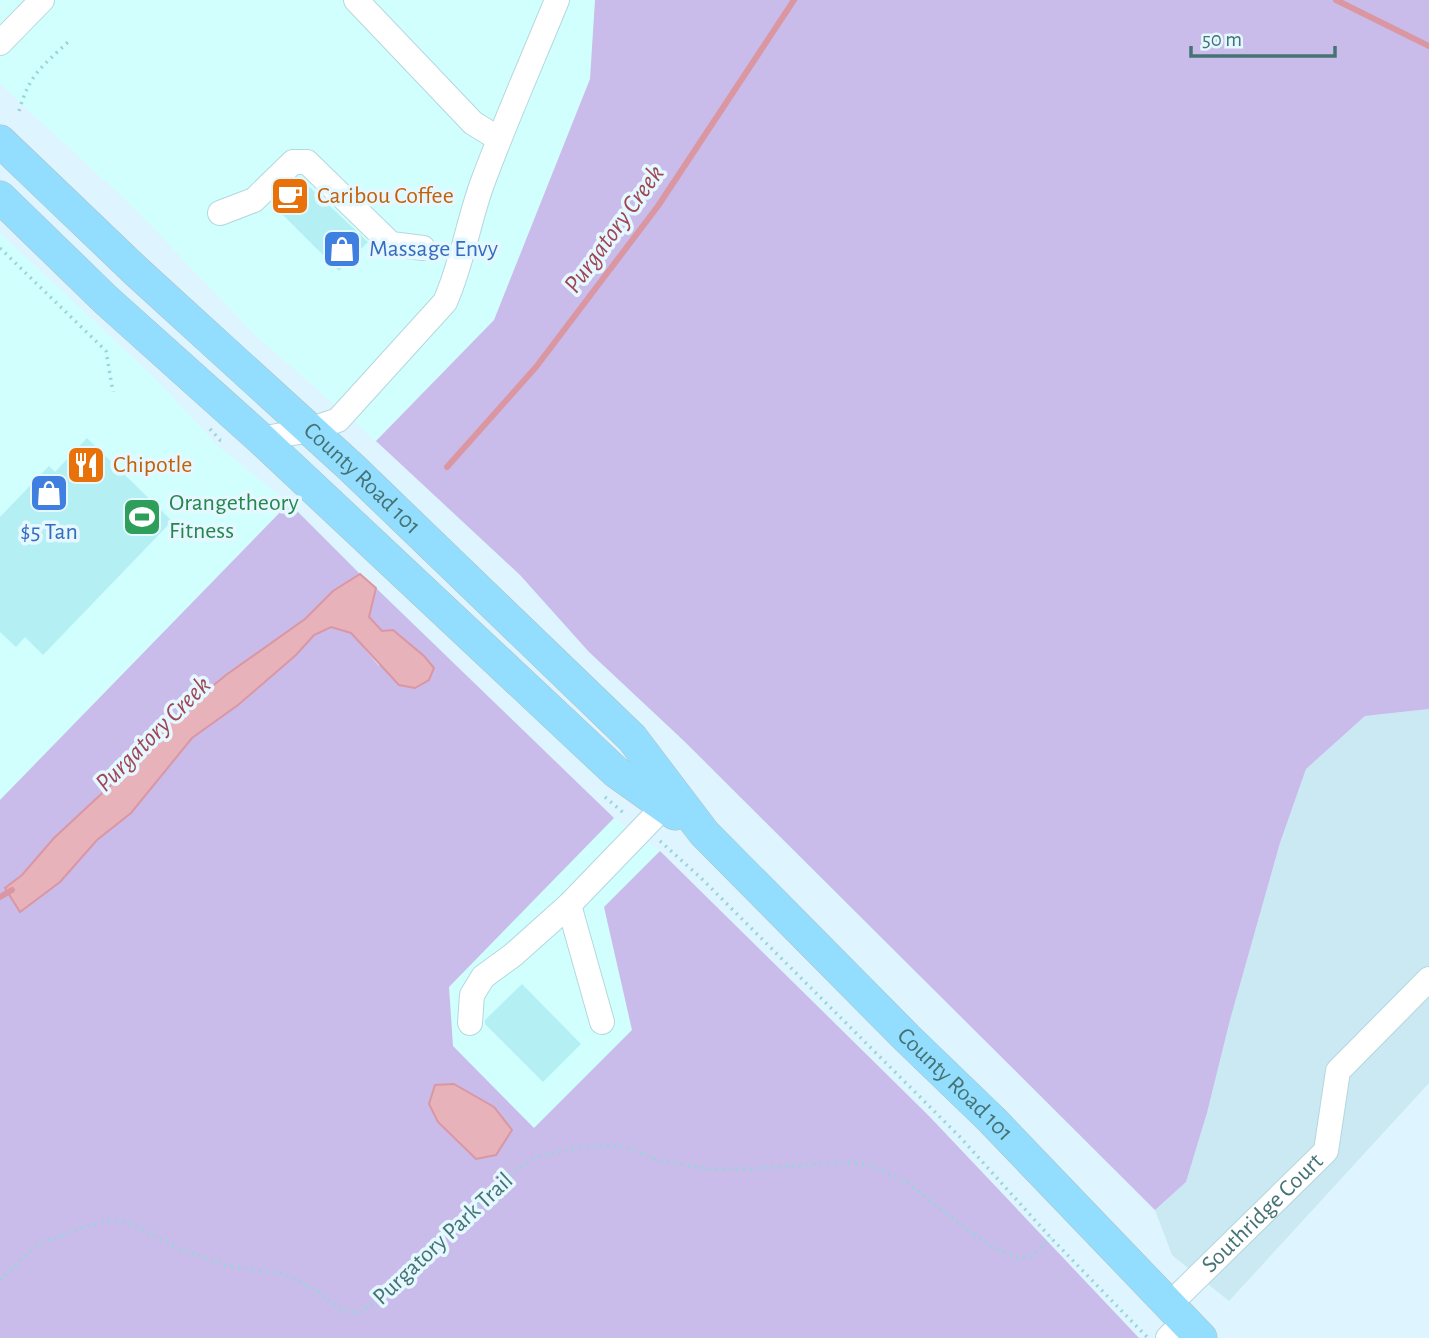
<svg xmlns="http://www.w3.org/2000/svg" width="1429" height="1338" viewBox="0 0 1429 1338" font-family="'Alegreya Sans',sans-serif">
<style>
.residential{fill:#cae9f2}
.commercial{fill:#d0fffe}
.green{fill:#c9bceb}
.water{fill:#e8b2bb;stroke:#da97a2;stroke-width:2}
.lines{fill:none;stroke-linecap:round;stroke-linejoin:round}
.stream{stroke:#da97a2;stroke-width:6}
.building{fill:#b4eff4}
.minor-casing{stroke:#b5d7dd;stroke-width:26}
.major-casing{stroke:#adc1c2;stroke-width:33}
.path{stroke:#98d4d9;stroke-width:3.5;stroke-dasharray:2 5;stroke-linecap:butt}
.minor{stroke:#fff;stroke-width:24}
.major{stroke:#93deff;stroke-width:32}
.labels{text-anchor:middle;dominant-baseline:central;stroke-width:7;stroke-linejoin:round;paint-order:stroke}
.food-label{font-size:24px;fill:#c56008;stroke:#e5f8ff;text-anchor:start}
.shop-label{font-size:24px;fill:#366cbe;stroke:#e5f8ff;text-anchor:start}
.street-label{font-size:24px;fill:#457374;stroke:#e5f8ff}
.leisure-label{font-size:24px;fill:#27864d;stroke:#e5f8ff;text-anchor:start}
.water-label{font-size:26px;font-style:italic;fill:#9f4553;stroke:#e5f8ff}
</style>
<rect width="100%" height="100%" fill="#def4fe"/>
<!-- residential -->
<path class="residential" d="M1429 709V1083L1229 1301 1172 1255 1155 1210 1186 1182 1207 1113 1230 1020 1280 843 1306 769 1365 716Z"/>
<!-- commercial -->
<g class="commercial">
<path d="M0 0H621L494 321 376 441 254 334 131 205 0 84Z"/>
<path d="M0 233 155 378 219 447 289 503 0 800Z"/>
<path d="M614 818 660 851 604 907 632 1030 534 1128 453 1046 449 987Z"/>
</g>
<!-- green -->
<g class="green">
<path d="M595 0H1429V709L1365 716 1306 769 1280 843 1230 1020 1207 1113 1186 1182 1155 1210 684 741 589 652 520 575 376 441 494 320 590 79Z"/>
<path d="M289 503 360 574 333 591 305 619 226 675 144 742 113 783 54 838 22 875 5 888 20 911 60 882 97 840 131 813 192 738 238 705 296 655 314 635 331 627 351 633 379 666 382 631 369 617 376 588 614 818 449 987 453 1046 534 1128 632 1030 604 907 660 851 929 1116 1139 1338H0V800Z"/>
</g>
<!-- water -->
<g class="water">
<path d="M360 574 376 588 369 617 382 631 393 630 424 656 434 668 429 680 415 688 399 685 351 633 331 627 314 635 296 655 238 705 192 738 131 813 97 840 60 882 20 912 5 888 22 875 54 838 113 783 144 742 226 675 305 619 333 591Z"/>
<path d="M454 1084 494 1107 512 1130 496 1155 476 1159 438 1122 429 1104 435 1085Z"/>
</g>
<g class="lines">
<!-- stream -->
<g class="stream">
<path d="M1336 0 1429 46"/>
<path d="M447 467 536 367 658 206 794 0"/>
<path d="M0 897 12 890"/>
</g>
</g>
<!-- building -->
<g class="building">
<path d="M299 177 368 242 339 271 272 204Z"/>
<path d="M87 438 172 521 43 655 25 637 16 647 0 632V517L49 466 55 472Z"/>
<path d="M522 984 581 1044 543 1082 485 1024V1020Z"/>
</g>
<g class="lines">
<defs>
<g id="minor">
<path d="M356 0 473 123 499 139"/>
<path d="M0 43 42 0"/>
<path d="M220 213 254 200 293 162H307L391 244 423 248"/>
<path d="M261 439 309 430 338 420 445 302C462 264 468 223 482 184 505 122 532 61 557 0"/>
<path d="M569 905 675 795"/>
<path d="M470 1023 472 995 483 977 513 955 569 905 602 1022"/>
<path id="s1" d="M1169 1305 1326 1151 1338 1071 1429 979"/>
<path d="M1168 1338 1185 1321"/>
</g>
<g id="major">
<path id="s2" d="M0 141 137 272 352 468 632 738 704 833 907 1038 992 1120 1201 1338"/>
<path d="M0 197 106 300 261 439 616 772 675 814"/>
</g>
</defs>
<!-- minor casing -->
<use href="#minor" class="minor-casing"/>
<!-- major casing -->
<use href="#major" class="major-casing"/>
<!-- path -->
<g class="path">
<path d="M19 111C30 73 42 67 69 41"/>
<path d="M0 248 106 351 113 392"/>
<path d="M210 429 220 440 225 441"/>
<path d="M605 797 626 815"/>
<path d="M660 841 701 878 960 1137 1051 1238 1147 1337"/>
<path d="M0 1280 37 1245 84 1227 106 1221H119L132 1224 180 1249 227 1266 285 1274 317 1291 343 1311 359 1313 393 1290 493 1189 514 1172 536 1157 580 1147 622 1146 657 1160 709 1169H751L845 1162 867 1164 905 1181 970 1232 997 1249 1017 1258 1030 1257 1051 1238"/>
</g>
<!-- minor -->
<use href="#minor" class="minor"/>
<!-- major -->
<use href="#major" class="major"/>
</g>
<!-- icons -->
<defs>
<symbol id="cafe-square" viewBox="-11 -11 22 22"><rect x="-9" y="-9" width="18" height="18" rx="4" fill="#e8710a" stroke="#e5f8ff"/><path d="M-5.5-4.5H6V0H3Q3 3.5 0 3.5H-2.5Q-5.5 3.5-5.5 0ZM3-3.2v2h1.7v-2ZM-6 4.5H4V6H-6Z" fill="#fff"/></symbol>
<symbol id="shop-square" viewBox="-11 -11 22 22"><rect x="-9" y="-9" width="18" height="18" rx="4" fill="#3f7fe0" stroke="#e5f8ff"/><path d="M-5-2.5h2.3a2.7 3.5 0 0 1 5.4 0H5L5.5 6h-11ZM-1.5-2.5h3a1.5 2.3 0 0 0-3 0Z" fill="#fff"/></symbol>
<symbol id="restaurant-square" viewBox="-11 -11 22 22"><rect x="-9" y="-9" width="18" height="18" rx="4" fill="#e8710a" stroke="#e5f8ff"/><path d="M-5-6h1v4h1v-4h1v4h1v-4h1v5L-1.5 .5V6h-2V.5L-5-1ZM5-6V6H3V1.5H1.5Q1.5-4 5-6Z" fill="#fff"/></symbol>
<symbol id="stadium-square" viewBox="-11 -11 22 22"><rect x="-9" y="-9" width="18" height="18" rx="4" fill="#2e9e5b" stroke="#e5f8ff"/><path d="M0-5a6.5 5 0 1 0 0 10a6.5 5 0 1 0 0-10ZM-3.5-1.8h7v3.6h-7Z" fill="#fff"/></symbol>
</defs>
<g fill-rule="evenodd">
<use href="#cafe-square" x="268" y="174" width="44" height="44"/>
<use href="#shop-square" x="320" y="227" width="44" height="44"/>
<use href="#restaurant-square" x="64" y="443" width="44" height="44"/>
<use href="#shop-square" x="27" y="471" width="44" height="44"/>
<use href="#stadium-square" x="120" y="495" width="44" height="44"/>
</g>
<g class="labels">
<!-- food labels -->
<g class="food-label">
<text x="317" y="196">Caribou Coffee</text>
<text x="113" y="465">Chipotle</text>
</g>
<!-- shop labels -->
<g class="shop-label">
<text x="369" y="249">Massage Envy</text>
<text x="49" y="532" text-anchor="middle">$5 Tan</text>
</g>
<!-- street labels -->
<g class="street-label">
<text stroke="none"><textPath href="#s2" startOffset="495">County Road 101</textPath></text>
<text stroke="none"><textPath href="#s2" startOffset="1344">County Road 101</textPath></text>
<text stroke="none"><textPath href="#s1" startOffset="131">Southridge Court</textPath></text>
<text transform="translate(443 1239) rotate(-43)">Purgatory Park Trail</text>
</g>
<!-- leisure labels -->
<g class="leisure-label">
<text x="169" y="503">Orangetheory<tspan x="169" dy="28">Fitness</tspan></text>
</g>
<!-- water labels -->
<g class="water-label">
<text transform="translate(614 229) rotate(-54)">Purgatory Creek</text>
<text transform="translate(153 734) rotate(-45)">Purgatory Creek</text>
</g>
</g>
<!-- scale -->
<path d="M1191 46v10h144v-10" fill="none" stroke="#457374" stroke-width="3.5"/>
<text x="1202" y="46" font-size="21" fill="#457374" stroke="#e5f8ff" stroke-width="5" paint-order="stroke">50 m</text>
</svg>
